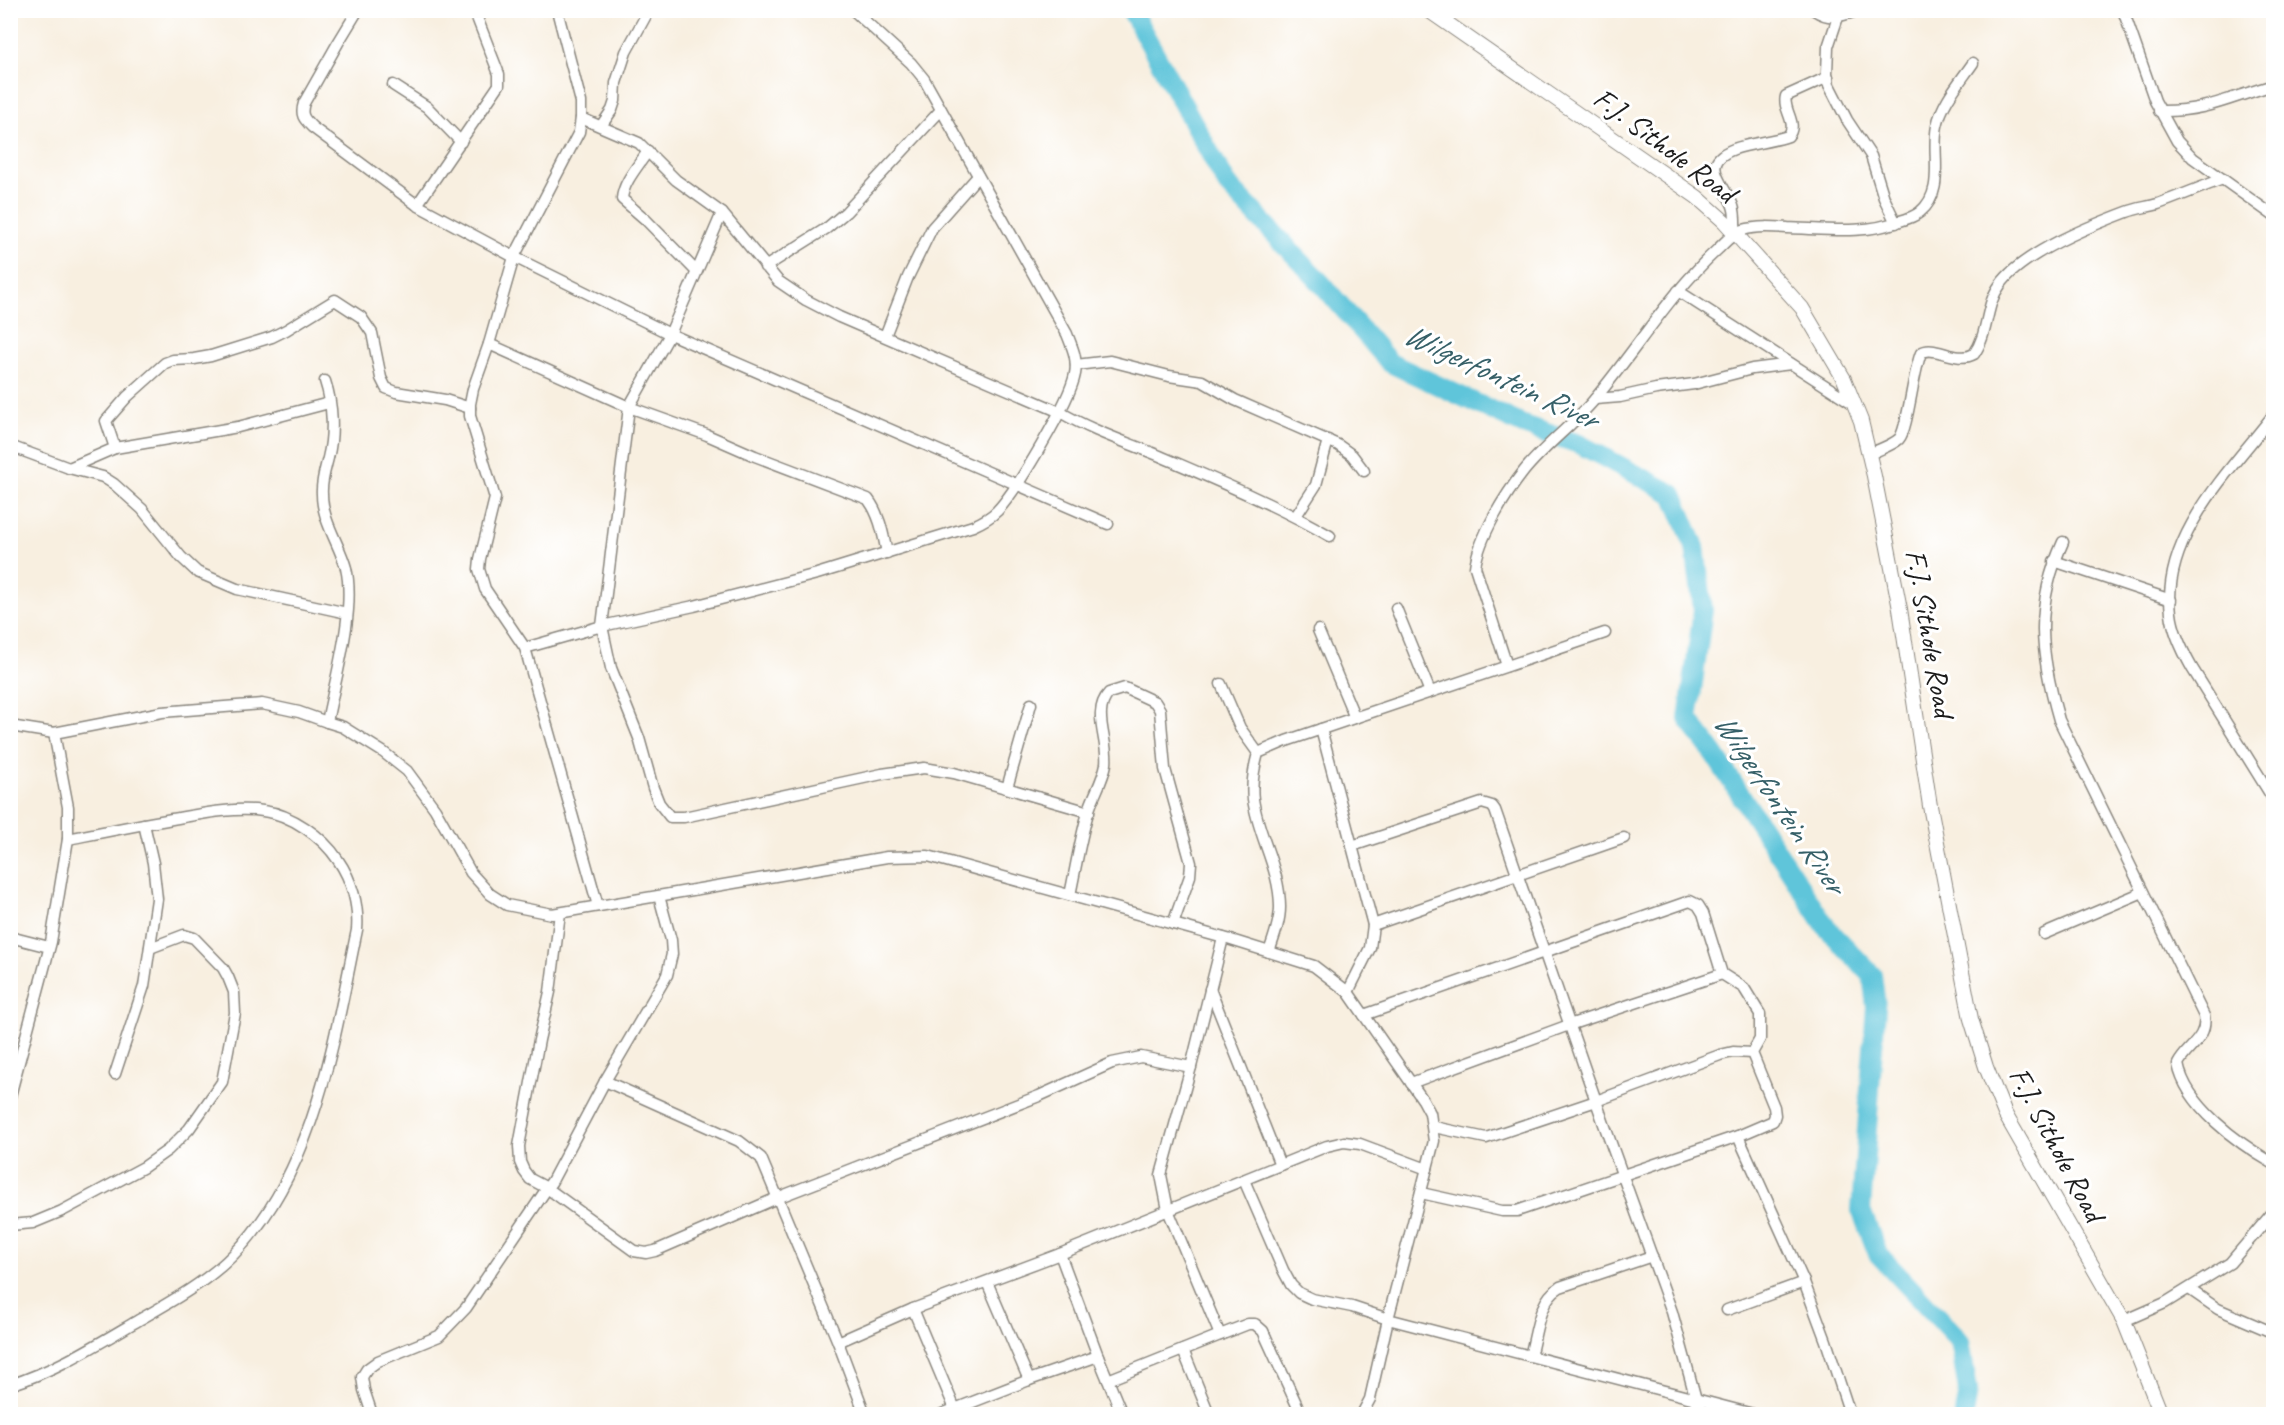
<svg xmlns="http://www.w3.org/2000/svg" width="2284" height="1425" viewBox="0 0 2284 1425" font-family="Caveat,sans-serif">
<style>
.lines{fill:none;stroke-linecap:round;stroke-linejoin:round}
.river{stroke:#5ec5da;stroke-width:20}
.minor-casing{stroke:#8a867e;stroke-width:13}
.tertiary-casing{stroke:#8a867e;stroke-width:16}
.minor{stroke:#fff;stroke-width:10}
.tertiary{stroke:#fff;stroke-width:14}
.labels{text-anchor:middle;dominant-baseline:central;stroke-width:6;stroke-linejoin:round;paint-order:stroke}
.street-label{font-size:30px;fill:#1c1c1c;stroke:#fff}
.water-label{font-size:32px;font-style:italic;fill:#366068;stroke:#fff}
</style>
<rect width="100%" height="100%" fill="#fff"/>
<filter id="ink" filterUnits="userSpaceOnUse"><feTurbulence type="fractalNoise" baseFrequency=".0167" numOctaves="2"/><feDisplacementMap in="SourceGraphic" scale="12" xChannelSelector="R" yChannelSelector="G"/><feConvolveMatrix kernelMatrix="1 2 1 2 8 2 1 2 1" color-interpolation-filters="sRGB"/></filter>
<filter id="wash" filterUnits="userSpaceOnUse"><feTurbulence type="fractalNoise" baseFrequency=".008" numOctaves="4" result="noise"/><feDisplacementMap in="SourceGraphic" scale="24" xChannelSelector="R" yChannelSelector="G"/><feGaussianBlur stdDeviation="1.35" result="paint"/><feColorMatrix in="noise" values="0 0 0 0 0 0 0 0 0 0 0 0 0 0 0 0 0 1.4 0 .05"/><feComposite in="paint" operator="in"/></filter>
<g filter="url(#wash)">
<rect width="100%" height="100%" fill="#f8efe0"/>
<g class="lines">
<!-- river -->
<path class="river" d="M1131 10 1227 184 1322 284 1390 363 1523 425 1579 444 1673 494 1695 547 1703 610 1688 719 1714 754 1827 928 1872 975 1876 1007 1861 1210 1878 1254 1960 1341 1968 1391 1964 1414"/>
</g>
</g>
<g filter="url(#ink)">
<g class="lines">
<defs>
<g id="minor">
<path d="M358 10 338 43 304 103C300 115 304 119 312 127L417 205 514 257 670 334 1108 524"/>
<path d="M557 10 581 102V118L579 132 514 257 489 344 473 389 470 404V416L495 498 480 559 479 569 485 589 525 648 598 906"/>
<path d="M1814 10C1830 21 1842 16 1859 10"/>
<path d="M2123 10 2155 101 2177 141 2193 158 2274 216"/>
<path d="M1838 17 1828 47 1827 73 1829 85 1847 120 1871 156 1884 198 1896 223"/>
<path d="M393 85 427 107 461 142"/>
<path d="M2159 111C2207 112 2230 97 2274 85"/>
<path d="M581 118 639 143 676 180 722 213 778 281 806 300 839 317 1060 412C1092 431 1126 442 1160 456 1218 481 1276 505 1330 536"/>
<path d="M601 126 612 110 615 101 616 83 626 52 649 10"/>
<path d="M648 151C639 165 623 182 622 199L645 219 696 271"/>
<path d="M417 205 499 85V74L474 10"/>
<path d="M722 213 670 334 629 407 602 626 611 668 639 738 653 788 659 803 670 817H684L882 774 924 768 954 773 1089 812"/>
<path d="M1735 234C1735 225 1736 214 1733 206 1725 185 1697 163 1734 149 1751 143 1771 142 1788 136 1799 123 1782 110 1786 96L1828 77"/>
<path d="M765 267 827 228 846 212 941 110"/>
<path d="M1678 291 1854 404"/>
<path d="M885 336 908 277 932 228 978 176"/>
<path d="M489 344 629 407 707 435 755 456 868 499C880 515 883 534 887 553"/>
<path d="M1076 365 1110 361 1169 376 1202 381 1235 400 1338 445 1352 455 1364 471"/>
<path d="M325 381C333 405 334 434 328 458 325 470 321 482 322 494 322 521 339 543 346 568 356 610 335 679 327 722"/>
<path d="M1595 399 1620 397 1656 389 1694 384 1752 369 1791 364"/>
<path d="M2274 414C2231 470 2161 537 2171 613 2173 632 2183 652 2192 668L2274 800"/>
<path d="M10 446 69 468 103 477 114 484 142 509 181 557 197 572 237 589 347 613"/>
<path d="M115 448 106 421 127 397 165 363 173 360 194 359 211 356 272 337 286 330 335 300 361 317 372 333 381 378 386 388 396 392 445 400 470 408"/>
<path d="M1870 454C1879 449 1891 446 1899 439 1908 429 1913 372 1921 353 1934 344 1956 364 1974 354 1989 333 1985 305 2000 285 2022 253 2090 226 2127 212 2137 208 2148 207 2158 204 2180 196 2201 187 2223 179"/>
<path d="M69 468 115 448 238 427 329 403"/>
<path d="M1296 516 1316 485 1328 440"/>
<path d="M2063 542C2034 606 2040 653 2059 720L2204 1016C2208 1038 2187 1047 2178 1064 2186 1106 2238 1143 2274 1164"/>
<path d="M2054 561 2171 600"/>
<path d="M1396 608 1430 692"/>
<path d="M1318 630 1355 718"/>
<path d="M525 648 602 626 694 606 817 574 973 526C982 522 990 518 997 511 1017 490 1070 401 1075 374 1078 359 1072 347 1067 334L924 79 911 63 853 10"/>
<path d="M1507 666 1475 567C1479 537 1505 495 1524 471 1545 445 1573 425 1594 400 1636 350 1670 293 1718 249 1725 242 1733 233 1743 230 1757 226 1773 227 1788 228 1825 229 1864 235 1900 221 1907 219 1914 217 1920 212 1946 191 1931 154 1937 126 1942 102 1960 82 1973 63"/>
<path d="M1221 684 1240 728 1258 753"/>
<path d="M10 726 54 733 162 712 262 704 299 712 327 722 343 727 383 752 407 771 435 809 471 873 490 894 507 905 552 914 887 857 928 856 1231 940 1314 966 1348 992 1423 1100 1430 1113 1434 1141 1388 1319 1370 1399 1362 1414"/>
<path d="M1321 729 1373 925 1370 948 1348 992"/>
<path d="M1007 788 1031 704"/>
<path d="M1352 846 1482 803 1492 806 1495 810 1604 1124 1672 1312 1700 1414"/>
<path d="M1070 895C1076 867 1080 839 1088 813 1093 796 1103 781 1106 764 1109 741 1091 712 1109 693L1125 688 1155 702 1160 710 1165 769 1191 863 1190 876 1173 924"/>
<path d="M560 913 550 992 539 1040 519 1146 520 1162 524 1171 530 1179 547 1188 634 1251 646 1253 655 1251 777 1198 1039 1096 1112 1063 1141 1057 1191 1067"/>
<path d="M1373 925 1624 838"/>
<path d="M2044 934 2143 892"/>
<path d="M10 937 49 947"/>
<path d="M1269 952C1274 937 1280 922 1280 907 1280 869 1258 836 1253 799 1251 784 1254 768 1258 753L1286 741 1605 633"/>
<path d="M1210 989 1280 1165"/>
<path d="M1364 1015 1690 901 1698 905 1703 913 1722 974 1744 988 1760 1014V1039L1752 1053 1774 1107 1775 1115 1773 1121 1738 1136 1517 1211H1502L1421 1193"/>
<path d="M115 1074 144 986 157 899 153 863 144 824"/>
<path d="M605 1081 739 1141 761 1158 838 1342 865 1414"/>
<path d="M1411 1083 1569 1025 1722 974"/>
<path d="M10 1096 51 942 68 839V807L54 733"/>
<path d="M1434 1127 1486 1138 1596 1101 1720 1055 1733 1052 1752 1053"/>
<path d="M1738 1136 1804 1282 1826 1341 1850 1414"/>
<path d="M1244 1180 1283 1270 1291 1285 1299 1293 1312 1299 1352 1307 1388 1319 1753 1414"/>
<path d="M10 1225 33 1223 62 1211 144 1167 168 1150 189 1129 222 1082 235 1013 234 992 228 977 223 968 194 938 184 935 150 948"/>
<path d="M1060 1254 1098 1356 1122 1414"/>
<path d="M987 1282 1029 1380"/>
<path d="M2189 1289 2218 1309 2274 1333"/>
<path d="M913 1309 955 1409"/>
<path d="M1727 1310 1804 1282"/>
<path d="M2124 1321 2165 1303 2230 1263 2274 1211"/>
<path d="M1220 1335 1168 1210 1161 1175 1191 1067 1223 938"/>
<path d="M838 1342 913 1309 1060 1254 1327 1146 1344 1142 1360 1144 1427 1169"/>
<path d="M1183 1350 1209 1414"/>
<path d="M1530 1356C1537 1332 1538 1300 1560 1287L1652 1256"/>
<path d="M1108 1380 1220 1335 1248 1324H1255L1263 1331 1301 1414"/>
<path d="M10 1385C54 1371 93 1347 132 1324 165 1305 206 1283 233 1255 315 1173 334 1039 357 930 359 906 352 880 338 860 323 837 291 814 263 811 232 807 202 814 172 819 137 825 103 832 68 839"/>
<path d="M372 1414 364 1390 362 1377 367 1369 378 1361 439 1336 466 1308 552 1181 605 1081 667 975 672 954 671 940 659 896"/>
<path d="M942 1414 1029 1380 1098 1356"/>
</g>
<path id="tertiary" d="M1428 10 1697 197 1724 221 1802 308 1844 379 1861 421 1874 476 1900 609 1930 806 1971 1019 1986 1067 2005 1114 2124 1321 2161 1414"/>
</defs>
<!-- minor casing -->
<use href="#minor" class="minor-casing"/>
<!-- tertiary casing -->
<use href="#tertiary" class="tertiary-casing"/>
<!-- minor -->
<use href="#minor" class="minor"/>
<!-- tertiary -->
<use href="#tertiary" class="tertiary"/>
</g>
</g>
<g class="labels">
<!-- street labels -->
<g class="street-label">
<text transform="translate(1665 145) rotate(37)">F.J. Sithole Road</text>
<text transform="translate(1930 633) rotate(80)">F.J. Sithole Road</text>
<text transform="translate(2057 1144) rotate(62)">F.J. Sithole Road</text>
</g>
<!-- water labels -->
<g class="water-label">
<text transform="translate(1501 376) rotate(25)">Wilgerfontein River</text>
<text transform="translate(1780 803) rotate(56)">Wilgerfontein River</text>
</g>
</g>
<!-- margin -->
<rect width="2284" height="1425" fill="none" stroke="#fff" stroke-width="36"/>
</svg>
